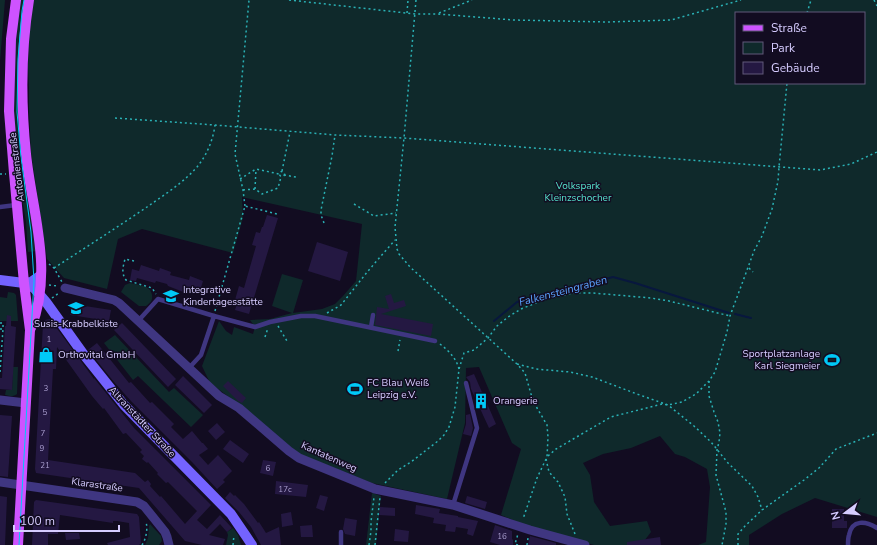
<svg xmlns="http://www.w3.org/2000/svg" width="877" height="545" viewBox="0 0 877 545" font-family="'Nunito Sans',sans-serif">
<style>
.green{fill:#0f292b;fill-rule:evenodd}
.lines{fill:none;stroke-linecap:round;stroke-linejoin:round}
.stream{stroke:#08173e;stroke-width:2}
.building{fill:#241842;fill-rule:evenodd}
.path{stroke:#2ab1b5;stroke-width:1.5;stroke-dasharray:2 3;stroke-linecap:butt}
.lane{stroke:#3f3681;stroke-width:4.5}
.street{stroke:#3f3681;stroke-width:9}
.secondary{stroke:#7463ff;stroke-width:10}
.primary{stroke:#ce53ff;stroke-width:10}
.tram{stroke:#00c9f7;stroke-width:1}
.labels{text-anchor:middle;dominant-baseline:central;stroke-width:3;stroke-linejoin:round;paint-order:stroke}
.number-label{font-size:8px;fill:#aa9fd0}
.street-label{font-size:10px;fill:#d6ccff;stroke:#120c21}
.park-label{font-size:10px;fill:#55e2cb;stroke:#120c21}
.poi-label{font-size:10px;fill:#d6ccff;stroke:#120c21;text-anchor:start}
.water-label{font-size:11px;font-style:italic;fill:#5aa4ff;stroke:#120c21}
</style>
<rect width="100%" height="100%" fill="#120c21"/>
<!-- green -->
<g class="green">
<path d="M0 0H5L0 61Z"/>
<path d="M19 0H26L21 40 38 251 28 252 26 222 18 173 13 128 14 39Z"/>
<path d="M33 0H877V517L815 498 782 514 749 535V545H698L706 542 710 487 707 469 685 457 675 454 660 436 631 448 603 454 583 463 590 475 594 502 610 526 647 521 651 532 641 545H594L530 527 501 515 521 449 512 443 479 367 466 368 465 423 447 499 372 483 299 454 248 411 210 383 202 366 219 321 226 331 232 335 234 327 253 334 255 327 250 320 270 319 292 313 272 306 282 274 303 280 293 313 322 309 335 304 343 296 356 281 362 224 242 197 243 218 233 253 142 229 118 239 107 289 64 278 47 259 31 153 29 108V89L28 66 29 36ZM736 13H864V83H736Z"/>
<path d="M130 283C138 285 151 285 152 295 153 301 150 303 146 306H139L121 292 125 285Z"/>
<path d="M8 292 14 293 16 295 18 321H0V297L7 298Z"/>
<path d="M115 335 169 392 174 388 203 415 191 427 138 376 133 380 104 343Z"/>
<path d="M13 367H18L17 394C13 397 10 396 5 395L6 390H12Z"/>
<path d="M372 493 381 496 376 545H366Z"/>
<path d="M150 524 161 536 162 541 159 545H145L148 538 149 526Z"/>
<path d="M233 528 238 535 241 545H226L228 535 227 532Z"/>
</g>
<g class="lines">
<!-- stream -->
<g class="stream">
<path d="M735 314 751 318"/>
<path d="M494 321 517 302 613 277 635 283 729 313"/>
</g>
</g>
<!-- building -->
<g class="building">
<path d="M267 215 278 218 249 314 235 310 238 301 235 300 239 286 244 288 256 246 252 245 256 232 260 233 262 227H263Z"/>
<path d="M317 242 348 252 340 281 308 271Z"/>
<path d="M141 265 159 271 160 268 171 272 170 275 189 280 190 276 203 281 199 294 187 290 186 293 168 286 167 284 156 281 155 283 137 278 136 281 130 280 132 269 139 271Z"/>
<path d="M391 294 394 303 404 300 406 306 381 314 433 324 431 336 375 325 377 307 389 309 385 296Z"/>
<path d="M72 304 111 310 109 321 70 315Z"/>
<path d="M7 315 11 316V326L16 327 12 390 0 389V378H2L5 326H6Z"/>
<path d="M50 319 94 379V378L134 428 211 505 197 520 207 529 220 515 232 528 227 532 220 524 209 535 225 539 223 545H202L185 541 139 488 36 473 35 469 43 324 45 320ZM57 347 92 396 103 409 104 408 123 434 126 433 142 450 140 452 144 456 142 459 147 463 148 462 158 473 157 474 166 483 168 482 197 511 185 524 161 496 160 497 150 486 151 484 148 480 145 482 135 473 48 460 53 369H56Z"/>
<path d="M122 323 176 379 168 387 114 330Z"/>
<path d="M97 343 129 383 131 382 150 403 152 402 174 424 171 427 183 439 192 431 202 443H203L208 449 199 455 208 465 218 455 232 471 223 480 225 482 217 489 192 462 131 401 114 382 88 350Z"/>
<path d="M474 374 496 424 489 428 471 389 470 382 466 377Z"/>
<path d="M183 376 212 405 204 413 175 385Z"/>
<path d="M228 381 246 398 242 403 238 401 223 386Z"/>
<path d="M470 414 473 428 471 436 463 434 466 424V415Z"/>
<path d="M0 415 12 416 8 477 0 476Z"/>
<path d="M217 423 225 432 216 440 208 431Z"/>
<path d="M230 440 249 454 243 463 223 449Z"/>
<path d="M263 460 276 462 273 476 260 473Z"/>
<path d="M276 481 308 485 306 497 275 494Z"/>
<path d="M230 492 234 496 235 495 244 504 258 523 259 522 266 533 279 527 281 545H261L251 527 239 512 225 498Z"/>
<path d="M320 495 328 497 324 511 316 508Z"/>
<path d="M0 496 7 497 5 545H0Z"/>
<path d="M467 496 487 502 485 509 465 503Z"/>
<path d="M36 500 137 514 139 517 141 543 139 545H108L107 543 130 537 129 523 117 521H113V523L60 515 58 534H48V545H32L34 502Z"/>
<path d="M416 505 440 509 439 513 458 516V517L478 521 473 536 467 534 468 529 456 527 455 532 445 531 446 525 433 523 434 518 415 514Z"/>
<path d="M380 507 395 508V516L379 515Z"/>
<path d="M832 509H844V521H847V528H832Z"/>
<path d="M291 512 293 525 282 527 281 514Z"/>
<path d="M345 518 357 520 355 536 345 534 343 529Z"/>
<path d="M312 525 313 537H301L300 526Z"/>
<path d="M495 525 512 531V539L513 540V545H500L490 542Z"/>
<path d="M395 529 409 531 408 542 394 541Z"/>
<path d="M65 533H79L80 539 66 540Z"/>
<path d="M530 536 556 543V545H528Z"/>
<path d="M660 537 661 545H627V542Z"/>
</g>
<g class="lines">
<!-- path -->
<g class="path">
<path d="M289 0 415 14H438L514 20 607 22 671 20 741 0"/>
<path d="M416 0 404 138 395 227 397 249 399 254 410 267 517 364 525 373 531 394 537 408 547 425 548 437 547 457 537 478 523 519"/>
<path d="M874 0 877 6"/>
<path d="M407 13 408 0"/>
<path d="M439 13 472 0"/>
<path d="M807 13 811 0"/>
<path d="M115 118 215 125 335 135 404 138 820 170 851 164 877 152"/>
<path d="M282 171 290 132"/>
<circle cx="282" cy="174" r="2.5"/>
<path d="M0 174H6"/>
<path d="M284 175 296 177"/>
<path d="M240 179 256 169 279 174"/>
<path d="M255 189 256 169"/>
<path d="M243 190 255 189 262 194 278 188 281 177"/>
<path d="M354 204 374 216 396 213"/>
<path d="M245 206 243 190 235 154 249 0"/>
<path d="M324 223 321 215V210L332 156 335 135"/>
<path d="M134 261 125 259C123 267 121 273 126 280L152 288 156 294"/>
<path d="M49 264 54 268 62 282"/>
<path d="M54 268C85 248 116 228 147 207 164 195 183 183 197 167 207 155 213 140 215 125"/>
<path d="M749 268 753 272"/>
<path d="M49 285 57 286"/>
<path d="M52 298 59 293"/>
<path d="M174 298 177 290"/>
<path d="M215 311 245 206 277 214"/>
<path d="M327 313 341 305 368 271 395 240"/>
<path d="M0 323H3V329H0"/>
<path d="M278 326 287 341"/>
<path d="M265 337 268 328"/>
<path d="M440 344C449 351 456 358 459 369"/>
<path d="M398 351 400 340"/>
<path d="M517 364 536 369 570 372 592 377 637 394 668 405 694 426 711 442 728 463 752 486 758 497 762 510"/>
<path d="M0 372 3 329"/>
<path d="M709 381V396L714 412 718 422 720 433 719 442 717 450 716 475 726 512V524L722 545"/>
<path d="M548 456 556 449 611 417 662 404 668 405 682 402 696 394 709 381 715 372 727 332 730 316 743 281 754 251 762 236 772 209 778 181 779 167 787 83"/>
<path d="M546 459 549 472 558 482 565 497 567 514 575 534"/>
<path d="M385 483 398 470 411 462 438 441 444 435 449 427 455 407 459 369 464 353 474 350 488 338 497 326 508 317 521 309 543 300 573 293H593L651 298 669 301 730 316"/>
<path d="M142 545C146 539 148 529 146 522"/>
<path d="M233 545 234 535"/>
<path d="M369 545 371 531V522L374 497"/>
<path d="M375 545 380 497"/>
<path d="M518 545 515 544 518 534"/>
<path d="M527 545 528 538"/>
<path d="M738 545V534L745 526 762 510 804 480 819 468 836 449 877 433"/>
</g>
<!-- lane -->
<g class="lane">
<path d="M0 207 16 205"/>
<path d="M139 320 158 299 214 316"/>
<path d="M371 327 373 315"/>
<path d="M189 368 201 355 214 316 255 327 270 322 301 316H315L435 341"/>
<path d="M453 505 477 428 466 383"/>
<path d="M341 545V532"/>
<path d="M848 545C848 542 848 538 849 535 852 519 866 521 877 528"/>
</g>
<!-- street -->
<g class="street">
<path d="M65 288 114 300 119 303 219 396 239 408 289 451 299 458 375 489 453 505 530 530 585 545"/>
<path d="M0 400 26 403"/>
<path d="M0 482 137 502 144 506 165 532 167 537 169 545"/>
</g>
<!-- secondary -->
<g class="secondary">
<path d="M0 280 24 283 31 282 41 275"/>
<path d="M24 283 34 288 46 302 84 355 124 405 231 514 246 536 252 545"/>
</g>
<!-- primary -->
<g class="primary">
<path d="M16 0 11 39 9 111 14 173 24 283 30 330 18 545"/>
<path d="M29 0C21 49 21 105 26 154 32 212 54 270 31 328"/>
</g>
<!-- tram -->
<path class="tram" d="M19 545 34 281 31 232 21 157 17 112 18 59 22 11 24 0"/>
</g>
<!-- icons -->
<defs>
<symbol id="school-bare" viewBox="-9 -9 18 18"><path d="M0-5L7-2L0 1L-7-2ZM-4 1L0 2.5L4 1V4Q0 6-4 4Z" fill="#00c9f7" stroke="#120c21" stroke-width="2.5" paint-order="stroke"/></symbol>
<symbol id="shop-bare" viewBox="-9 -9 18 18"><path d="M-5-2.5h2.3a2.7 3.5 0 0 1 5.4 0H5L5.5 6h-11ZM-1.5-2.5h3a1.5 2.3 0 0 0-3 0Z" fill="#00c9f7" stroke="#120c21" stroke-width="2.5" paint-order="stroke"/></symbol>
<symbol id="stadium-bare" viewBox="-9 -9 18 18"><path d="M0-5a6.5 5 0 1 0 0 10a6.5 5 0 1 0 0-10ZM-3.5-1.8h7v3.6h-7Z" fill="#00c9f7" stroke="#120c21" stroke-width="2.5" paint-order="stroke"/></symbol>
<symbol id="building-bare" viewBox="-9 -9 18 18"><path d="M-4-6H4V6H1V3H-1V6H-4ZM-2.5-4.3h1.7v1.8h-1.7ZM.8-4.3h1.7v1.8H.8ZM-2.5-1h1.7V.8h-1.7ZM.8-1h1.7V.8H.8Z" fill="#00c9f7" stroke="#120c21" stroke-width="2.5" paint-order="stroke"/></symbol>
</defs>
<g fill-rule="evenodd">
<use href="#school-bare" x="160" y="285" width="22" height="22"/>
<use href="#school-bare" x="65" y="297" width="22" height="22"/>
<use href="#shop-bare" x="35" y="344" width="22" height="22"/>
<use href="#stadium-bare" x="821" y="349" width="22" height="22"/>
<use href="#stadium-bare" x="344" y="378" width="22" height="22"/>
<use href="#building-bare" x="470" y="390" width="22" height="22"/>
</g>
<g class="labels">
<!-- number labels -->
<g class="number-label">
<text x="49" y="339">1</text>
<text x="46" y="388">3</text>
<text x="45" y="412">5</text>
<text x="43" y="433">7</text>
<text x="42" y="448">9</text>
<text x="45" y="465">21</text>
<text x="268" y="468">6</text>
<text x="285" y="489">17c</text>
<text x="502" y="536">16</text>
</g>
<!-- street labels -->
<g class="street-label">
<text transform="translate(17 167) rotate(-97)">Antonienstraße</text>
<text transform="translate(142 422) rotate(47)">Altranstädter Straße</text>
<text transform="translate(329 457) rotate(24)">Kantatenweg</text>
<text transform="translate(97 485) rotate(8)">Klarastraße</text>
</g>
<!-- park labels -->
<g class="park-label">
<text x="578" y="186">Volkspark<tspan x="578" dy="12">Kleinzschocher</tspan></text>
</g>
<!-- poi labels -->
<g class="poi-label">
<text x="183" y="290">Integrative<tspan x="183" dy="12">Kindertagesstätte</tspan></text>
<text x="76" y="324" text-anchor="middle">Susis-Krabbelkiste</text>
<text x="820" y="354" text-anchor="end">Sportplatzanlage<tspan x="820" dy="12">Karl Siegmeier</tspan></text>
<text x="58" y="355">Orthovital GmbH</text>
<text x="367" y="383">FC Blau Weiß<tspan x="367" dy="12">Leipzig e.V.</tspan></text>
<text x="493" y="401">Orangerie</text>
</g>
<!-- water labels -->
<g class="water-label">
<text transform="translate(563 291) rotate(-15)">Falkensteingraben</text>
</g>
</g>
<!-- legend -->
<rect x="735" y="12" width="130" height="72" fill="#120c21" stroke="#60597a"/>
<rect x="743" y="25" width="20" height="6" fill="#ce53ff" stroke="#60597a"/>
<text x="771" y="32" font-size="12" fill="#d6ccff">Straße</text>
<rect x="743" y="42" width="20" height="12" fill="#0f292b" stroke="#60597a"/>
<text x="771" y="52" font-size="12" fill="#d6ccff">Park</text>
<rect x="743" y="62" width="20" height="12" fill="#241842" stroke="#60597a"/>
<text x="771" y="72" font-size="12" fill="#d6ccff">Gebäude</text>
<!-- north arrow -->
<g transform="translate(845 513) rotate(254)" stroke="#120c21" stroke-width="3" paint-order="stroke">
<path d="M0-3L7 15L0 10L-7 15Z" fill="#d6ccff"/>
<text y="-6" font-size="11" font-weight="bold" text-anchor="middle" fill="#d6ccff">N</text>
</g>
<!-- scale -->
<path d="M14 525v6h105v-6" fill="none" stroke="#d6ccff" stroke-width="2"/>
<text x="20" y="525" font-size="12" fill="#d6ccff" stroke="#120c21" stroke-width="3" paint-order="stroke">100 m</text>
</svg>
